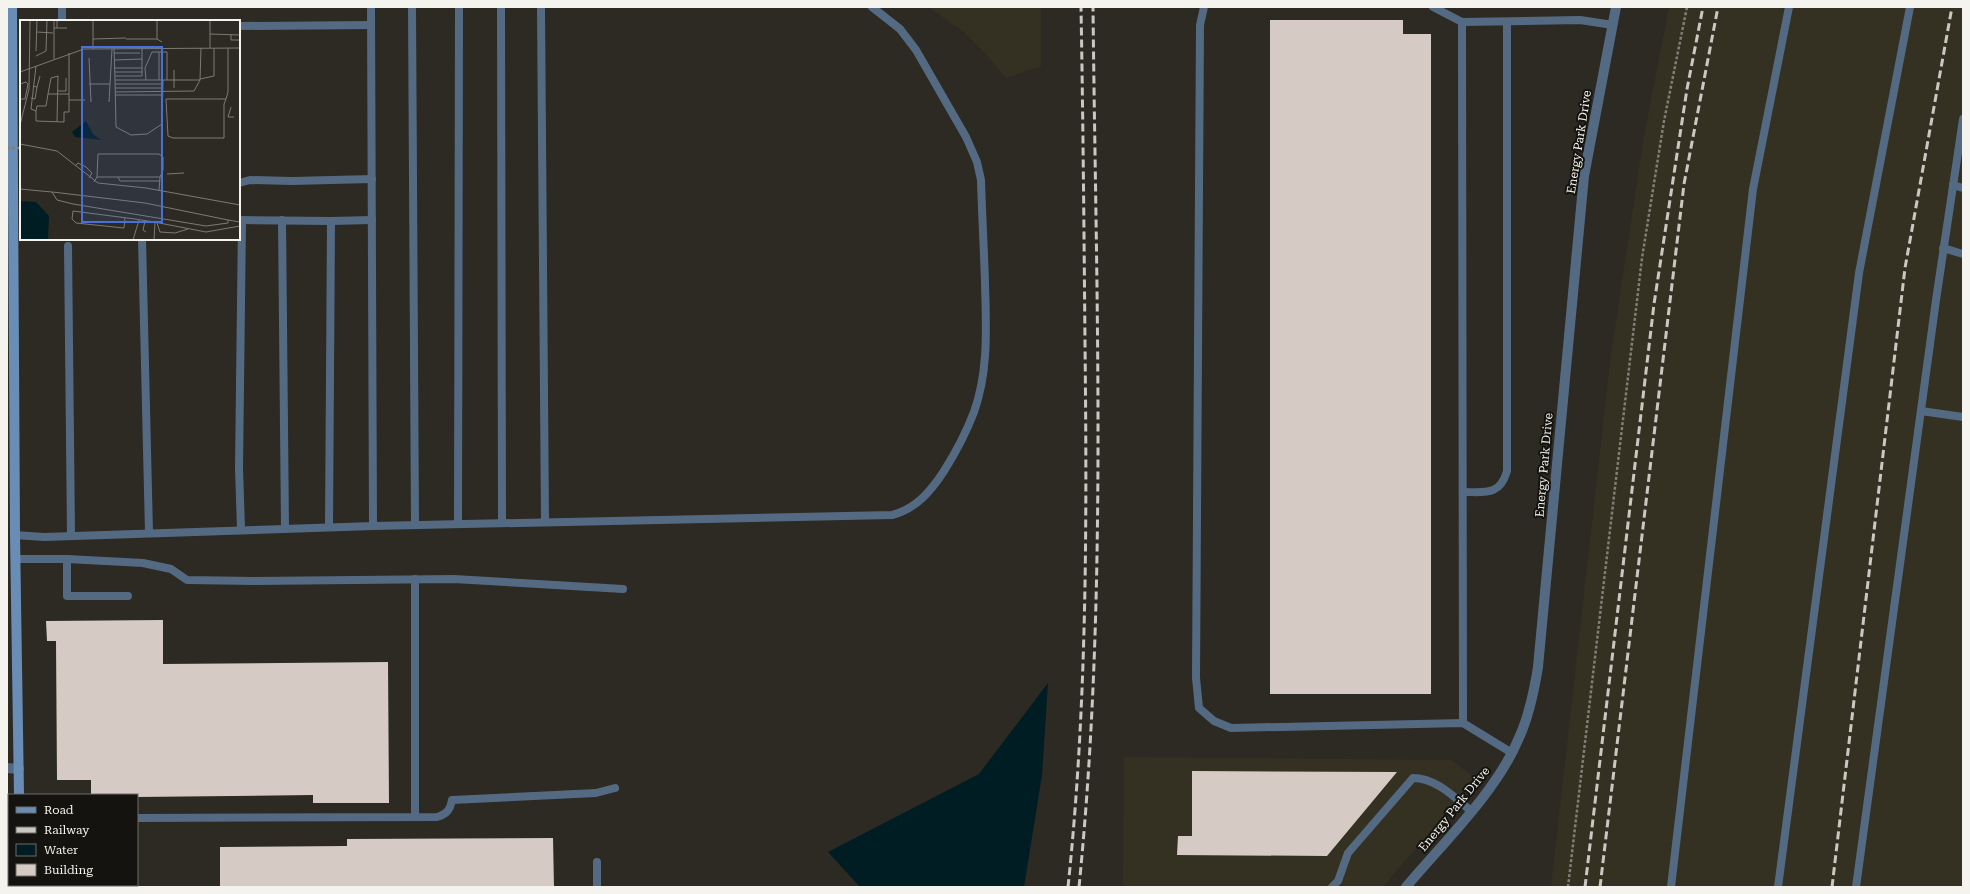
<svg xmlns="http://www.w3.org/2000/svg" width="1970" height="894" viewBox="0 0 1970 894" font-family="'Roboto Serif',serif">
<style>
.built{fill:#343122}
.water{fill:#001d23}
.building{fill:#d5cbc4}
.lines{fill:none;stroke-linecap:round;stroke-linejoin:round}
.path{stroke:#807e77;stroke-width:2.5;stroke-dasharray:3 2;stroke-linecap:butt}
.service{stroke:#546a83;stroke-width:8}
.minor{stroke:#546a83;stroke-width:10}
.tertiary{stroke:#546a83;stroke-width:10}
.secondary{stroke:#6a8db6;stroke-width:10}
.rail{stroke:#cac8c2;stroke-width:3;stroke-dasharray:8 4;stroke-linecap:butt}
.path-bridge{stroke:#807e77;stroke-width:2.5;stroke-dasharray:3 2;stroke-linecap:butt}
.labels{text-anchor:middle;dominant-baseline:central;stroke-width:4;stroke-linejoin:round;paint-order:stroke}
.street-label{font-size:12px;fill:#f4f3ed;stroke:#14130f}
.inset-road{fill:none;stroke:#7c7a73;stroke-width:1}
.view{fill:#486fdc;fill-opacity:0.15;stroke:#486fdc;stroke-width:2}
.inset-edge{fill:none;stroke:#f4f3ed;stroke-width:2}
</style>
<rect width="100%" height="100%" fill="#2c2a22"/>
<!-- built -->
<g class="built">
<path d="M928 7H1041V66L1006 78 985 53 964 32Z"/>
<path d="M1669 7H1963V887H1551L1611 354 1644 136Z"/>
<path d="M1124 757 1452 760 1475 779 1383 887H1127L1123 884Z"/>
</g>
<!-- water -->
<path class="water" d="M1048 683 1042 775 1024 887H860L828 852 979 774Z"/>
<!-- building -->
<g class="building">
<path d="M1270 20H1403V34H1431V694H1270Z"/>
<path d="M163 620V664L388 662 389 803H313V795L137 797V795H91V780H57L56 641H47L46 621Z"/>
<path d="M1192 771 1397 772 1327 856 1177 855 1178 836H1192Z"/>
<path d="M553 838 554 887H220V847L347 846V839Z"/>
</g>
<g class="lines">
<!-- path -->
<path class="path" d="M1568 887 1642 258 1664 121 1687 7"/>
<!-- service -->
<g class="service">
<path d="M62 7V21"/>
<path d="M412 7 415 525"/>
<path d="M501 7 502 523"/>
<path d="M541 7 545 522"/>
<path d="M1204 7 1200 25 1196 678 1199 708 1214 721 1231 728 1463 723 1512 753"/>
<path d="M1433 7 1462 22 1580 20 1613 25"/>
<path d="M1462 22 1463 723"/>
<path d="M239 26 371 25"/>
<path d="M239 183 250 180 292 181 372 179"/>
<path d="M1953 185 1963 188"/>
<path d="M239 220 331 221 329 527"/>
<path d="M282 220 285 528"/>
<path d="M331 221 372 220"/>
<path d="M142 239 149 533"/>
<path d="M68 246 71 536"/>
<path d="M1943 248 1963 254"/>
<path d="M1921 411 1963 417"/>
<path d="M1463 492C1485 492 1500 496 1507 471V22"/>
<path d="M458 524 459 7"/>
<path d="M373 526 892 515C916 509 931 491 944 471 956 452 966 433 974 412 989 370 986 326 985 283 984 249 982 215 981 180L977 162 966 137 916 50 900 29 872 7"/>
<path d="M241 529 239 468 242 220"/>
<path d="M15 535 44 537 373 526 371 7"/>
<path d="M15 559H67L143 563 171 569 187 580 254 581 454 579 623 589"/>
<path d="M67 559V596H128"/>
<path d="M415 817V579"/>
<path d="M137 818 437 817C447 814 450 810 452 800L596 793 615 788"/>
<path d="M597 862V887"/>
<path d="M1332 887 1338 881 1348 853 1413 778C1436 778 1454 797 1471 811"/>
<path d="M1671 887 1753 189 1789 7"/>
<path d="M1778 887 1859 273 1910 7"/>
<path d="M1856 887 1936 300 1963 119"/>
</g>
<!-- minor -->
<path class="minor" d="M7 768 19 769"/>
<!-- tertiary -->
<path class="tertiary" d="M1406 887C1443 843 1496 792 1518 740 1529 717 1534 692 1538 667L1584 176 1616 7"/>
<!-- secondary -->
<g class="secondary">
<path d="M12 7 15 535 19 795"/>
<path d="M23 885V887"/>
</g>
<!-- rail -->
<g class="rail">
<path d="M1068 887C1087 706 1087 525 1085 343 1084 231 1083 119 1081 7"/>
<path d="M1079 887C1108 595 1096 300 1093 7"/>
<path d="M1585 887 1654 304 1687 89 1703 7"/>
<path d="M1600 887 1684 184 1718 7"/>
<path d="M1832 887 1905 268 1952 7"/>
</g>
<!-- path-bridge -->
<path class="path-bridge" d="M7 148H21"/>
</g>
<g class="labels">
<!-- street labels -->
<g class="street-label">
<text transform="translate(1579 142) rotate(-81)">Energy Park Drive</text>
<text transform="translate(1544 465) rotate(-85)">Energy Park Drive</text>
<text transform="translate(1454 809) rotate(-51)">Energy Park Drive</text>
</g>
</g>
<!-- overview -->
<g transform="translate(20 20)">
<rect width="220" height="220" fill="#2c2a22"/>
<path d="M66 101 73 114 81 120 55 117 52 112ZM0 181 16 182 29 196 28 220H0Z" fill="#001d23"/>
<path class="inset-road" d="M34 0V39M73 0V29M137 0V19L142 22M190 0V28M34 8H47M37 8V1L42 0M17 12 33 13M190 14 220 15M211 14V20H220M73 19 106 18M106 19H137M94 28 95 60H180L181 28M16 31 17 0M139 32V60M144 32H147V60M94 33H120M16 36 26 31 27 0M69 38 71 82M94 40 122 39M16 46 11 89 16 91 17 86H26L28 74H49M94 48H122M154 50V68M0 52 64 29 220 28M95 52H122M95 56H122V28M180 59 194 56V28M95 60 96 107 111 115 127 114 142 104 143 60M126 60 125 48 132 32H144M0 64 6 62 8 64 5 79H0M69 64H90M95 64H142M13 66 17 67 20 56M95 68H142M37 71H46V58M95 72 174 71 180 60M28 74 31 58 38 56 37 102M95 75H143M11 78 15 79 17 67M206 79H146L148 116 153 118H204V84L206 79 208 72V28M49 80H65M89 82 92 29M211 87 208 97H214M16 91V101L44 102V92H49V33M0 105 9 69 10 0M0 124 37 131 78 163 126 168 220 185M55 146 58 143 66 147 72 153 69 158M147 154 164 153M77 157H140M98 157 100 161H140M74 162 77 157 78 134H139L143 137V150L140 157 139 171M0 169 32 172 41 173 125 183 208 200V203L186 206 53 184 37 180 32 172M105 198 104 208 56 203 52 199 53 191 115 199 134 202 186 212 220 206M208 200 220 202M125 201 123 210 126 212M137 203 140 212 155 213 168 209M113 220 119 200M134 220 135 202"/>
<path class="view" d="M62 27H142V202H62Z"/>
<rect width="220" height="220" class="inset-edge"/>
</g>
<!-- border -->
<rect width="1970" height="894" fill="none" stroke="#f4f3ed" stroke-width="16"/>
<!-- legend -->
<rect x="8" y="794" width="130" height="92" fill="#14130f" stroke="#6e6d68"/>
<rect x="16" y="807" width="20" height="6" fill="#6a8db6" stroke="#6e6d68"/>
<text x="44" y="814" font-size="12" fill="#f4f3ed">Road</text>
<rect x="16" y="827" width="20" height="6" fill="#cac8c2" stroke="#6e6d68"/>
<text x="44" y="834" font-size="12" fill="#f4f3ed">Railway</text>
<rect x="16" y="844" width="20" height="12" fill="#001d23" stroke="#6e6d68"/>
<text x="44" y="854" font-size="12" fill="#f4f3ed">Water</text>
<rect x="16" y="864" width="20" height="12" fill="#d5cbc4" stroke="#6e6d68"/>
<text x="44" y="874" font-size="12" fill="#f4f3ed">Building</text>
</svg>
